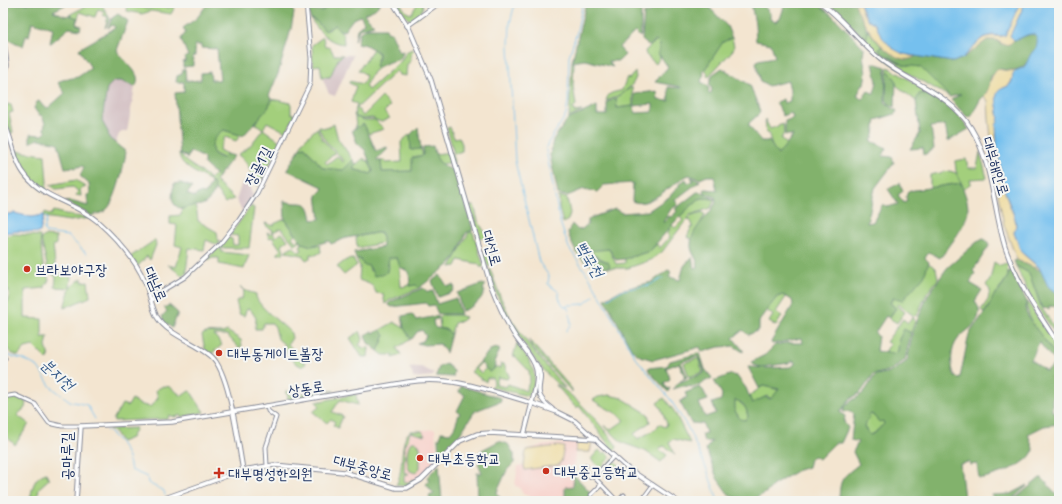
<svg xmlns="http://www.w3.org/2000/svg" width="1062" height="504" viewBox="0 0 1062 504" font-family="'Patrick Hand','Poor Story',sans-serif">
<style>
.built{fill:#f7d0c9}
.industrial{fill:#d2bec1}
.green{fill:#a3cf7c;stroke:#5f7f6d}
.forest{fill:#82b26c;stroke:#4e7065;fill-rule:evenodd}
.sand{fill:#eeda9e;stroke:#84847e}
.water{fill:#75c0ee;stroke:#4878a6}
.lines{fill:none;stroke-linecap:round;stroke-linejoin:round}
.stream{stroke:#75c0ee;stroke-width:1}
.minor-casing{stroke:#878a97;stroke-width:5}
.tertiary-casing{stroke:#878a97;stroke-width:5.5}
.minor{stroke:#fff;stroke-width:3}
.tertiary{stroke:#fff;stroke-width:3.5}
.poi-dot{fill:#c8321e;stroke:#f6f6f2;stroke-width:1.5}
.labels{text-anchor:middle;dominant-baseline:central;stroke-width:4;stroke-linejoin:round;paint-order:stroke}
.street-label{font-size:15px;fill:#1b2f5e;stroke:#f6f6f2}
.poi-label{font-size:15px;fill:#1b2f5e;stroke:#f6f6f2;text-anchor:start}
.water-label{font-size:16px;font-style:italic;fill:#365a89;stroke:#f6f6f2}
</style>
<rect width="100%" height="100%" fill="#f6f6f2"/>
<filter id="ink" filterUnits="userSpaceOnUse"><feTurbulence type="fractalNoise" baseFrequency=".025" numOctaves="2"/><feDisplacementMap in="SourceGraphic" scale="8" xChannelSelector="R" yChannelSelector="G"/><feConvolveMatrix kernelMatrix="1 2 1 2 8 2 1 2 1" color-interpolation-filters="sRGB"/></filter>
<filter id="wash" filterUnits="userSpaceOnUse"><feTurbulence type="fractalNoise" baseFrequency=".012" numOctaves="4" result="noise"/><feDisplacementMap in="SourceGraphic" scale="16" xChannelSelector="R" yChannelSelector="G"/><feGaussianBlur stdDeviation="0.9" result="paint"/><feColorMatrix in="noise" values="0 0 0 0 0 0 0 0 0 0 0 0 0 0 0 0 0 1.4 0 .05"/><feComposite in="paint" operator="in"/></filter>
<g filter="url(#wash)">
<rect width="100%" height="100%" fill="#f3e5d0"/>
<!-- built -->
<g class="built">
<path d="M435 429 437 460 413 483 406 486 396 485 401 473 403 445 407 433 411 431Z"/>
<path d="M564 440 592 442V449L590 452H575L573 486 565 498 542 501 523 494 519 487 515 486 518 466H524L526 450 539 446 564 443Z"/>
</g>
<!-- industrial -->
<g class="industrial">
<path d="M343 55H353L335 96 329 94 322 77H330L338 59Z"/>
<path d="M114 81H121L135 87 127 132H122L119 134 115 145 109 138 108 132 101 121 107 88Z"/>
<path d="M246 179 248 180 253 196 243 212 236 200 241 185Z"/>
<path d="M421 367 434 373 433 376 413 378 412 372 409 368Z"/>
</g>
<!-- green -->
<g class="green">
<path d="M92 3H101L110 19 106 27 105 28 108 17 103 15 104 11 98 9 95 17 80 12 78 18 69 15Z"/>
<path d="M129 3H144L143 7 147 9C156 6 158 2 167 8L171 7 172 3H177L171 14 151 11 142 14 127 11 126 8Z"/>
<path d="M396 3H400L406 12 411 14 418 3H422L423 7 418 17 410 20 407 18Z"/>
<path d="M310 18 317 22 324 30H329L333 25C341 27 344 36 344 44 328 43 319 31 310 18Z"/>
<path d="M867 29 881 46 879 48 880 52 899 63 920 67 950 97 890 63 864 39H866L868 32Z"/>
<path d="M323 37 325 47H330L334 55H343L338 59 330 77H322L320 65 313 66 312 45Z"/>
<path d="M732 38 734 46 733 50 708 77 706 75 708 73 705 70 723 41Z"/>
<path d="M656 41 660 45 658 53 660 57 656 64 646 55 645 51Z"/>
<path d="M414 48 410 57 412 59 407 65 406 76 400 75 396 71 357 108 363 116 382 97 390 106 384 112 390 118 381 122 372 118 363 119 354 116 357 104 351 102 356 86 349 83V81L363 84 366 76 362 72 358 71 373 49 379 54 375 66 378 68 373 72 365 86 368 90 401 61 406 52Z"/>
<path d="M572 62H574L573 86 576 105 572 109H574V112L582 111 569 118Z"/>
<path d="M888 67 944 101 921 93 916 101 896 85V80L887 72Z"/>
<path d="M635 72 636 77C632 90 618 96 606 101 608 91 615 93 622 90L627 77 629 79Z"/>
<path d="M632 87 633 106 617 108 616 98Z"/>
<path d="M272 99 291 103V113L295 115 286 132 267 122 263 129 281 142 258 186C249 176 253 166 238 155L250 146 263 129 255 123 268 108Z"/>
<path d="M7 104 11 105 13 112 9 113 13 132 11 134 3 117V105L7 106Z"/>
<path d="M355 117 364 120H375L384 129 368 134 364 125 356 128Z"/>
<path d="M765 119 770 129 783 124 784 133 781 139 787 144 779 155C773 152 770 141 769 134L766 132Z"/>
<path d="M334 124 338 139 353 160 343 170 323 168 305 147 300 148 303 141 317 128 322 139 335 153 325 162 327 164 337 156 343 162 344 161 325 140 318 127 327 128Z"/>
<path d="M450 127 454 138 459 137 462 144V151L454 154 447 128Z"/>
<path d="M223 130 241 135 236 141 225 137 219 150 227 154 223 158 213 153C209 143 215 134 223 130Z"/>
<path d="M410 134 411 150 421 149 423 155 413 157 412 171 382 172 381 161 385 160V163L402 162 401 142Z"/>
<path d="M16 151 45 155 47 183 45 192 27 176Z"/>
<path d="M451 152 454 162 442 164 435 157V154Z"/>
<path d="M980 152 987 178 970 179 971 183 964 189 956 171 955 161 966 159 968 168H977Z"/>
<path d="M179 153C183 156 184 160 188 163 195 168 203 172 210 179L215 174 218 177 215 181 234 199 225 203 217 191H215L213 182C201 175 180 168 179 153Z"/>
<path d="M364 158 366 161 368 160 373 171 371 174 353 169 354 166Z"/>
<path d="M950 171 956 173 961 183 930 188V175Z"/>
<path d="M76 180 86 187 80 189 81 196 76 195 78 191 73 187 56 189 50 185Z"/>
<path d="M559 196 567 198 570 213 568 220 563 223 559 208Z"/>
<path d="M703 198 715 199 711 208 690 215 662 252 651 260 628 268H608V262L590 253 591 250 609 249 616 264 625 263V259L650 251 657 244 660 248 670 237 667 234 672 225 675 228 683 220 679 217 699 199Z"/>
<path d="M196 205 198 221 217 232 218 240 220 242 218 245 206 240 204 250 189 248 186 272H188L183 276 168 265 176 267 182 247 175 245 177 225 170 224V216L181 215 182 209 189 206Z"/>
<path d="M474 205 478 221 492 244 491 265 488 267 483 254 490 252 486 237 479 239 469 206Z"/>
<path d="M251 206 254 208 249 248H221V252L249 255 244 269 219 264V258H212L210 260 207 259 228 237 232 239 233 245H238V236L230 235Z"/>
<path d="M54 211 73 216 88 217 90 218 70 221 44 217 45 212 51 215Z"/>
<path d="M703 212 705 215 691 239 687 237 691 228 693 227 691 221 687 220 692 215Z"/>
<path d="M285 219 295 234 292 237 296 242 299 239 301 241 295 245 281 228 273 232 275 237 282 233 288 240 282 244 284 251 282 255 280 253 279 255 277 253 281 250 272 237 269 238 267 232 271 234 273 230 266 226 265 223 274 226V224Z"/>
<path d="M381 232 383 243 357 248 356 237Z"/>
<path d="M469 232H473L484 267H480L479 264 459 260 456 266 451 267Z"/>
<path d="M15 234 40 236 43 265 49 280 45 286V288L25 290V318L42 319V337H48L46 346 49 357 47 360 33 346 25 348 18 356 11 353 3 344V325H6V313L3 314V301H9V290L3 291V236Z"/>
<path d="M44 236 56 237V245H53L56 274 71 275 70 288 82 278V282L88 281 90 297 64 308 70 288 55 287 56 277 48 270 41 239Z"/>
<path d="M155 240 156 245 150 260 147 256 138 266 130 257Z"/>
<path d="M302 243 311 246 320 245 321 252 316 255 310 254V258L306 260 302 255 286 252V250L293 246 299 252 302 250 300 247Z"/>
<path d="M393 257 399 261 401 287 416 284 419 288 390 300 385 304 383 294 376 293C373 283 368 284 359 280L360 266 356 259H360L369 266 370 271 389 268 388 258Z"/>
<path d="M353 259 357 265 344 275 337 267 346 260Z"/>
<path d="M994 262 1000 266 1009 263 1010 265 1007 267 1008 276 984 313 981 310 988 300 990 290 986 285 990 280Z"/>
<path d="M928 263 936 268 938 279 927 293 917 315 914 316 898 304 897 306 905 312 897 323 889 318 896 308 890 303 894 298 924 276Z"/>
<path d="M1016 266 1029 273 1041 307 1059 334V338L1033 302Z"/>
<path d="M490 269 500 296 511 319 532 349 565 388C555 384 547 374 540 366 516 336 500 307 488 271Z"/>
<path d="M240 286 243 290 256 294C254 304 284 325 291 333L292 338 288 344 299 358 306 363 303 367 295 363 286 352 285 345 278 339 275 327 272 323H264L262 329H255L256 318 250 309H247L244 316 239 314 236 301 242 298 244 291Z"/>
<path d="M783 295 786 297 776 312 782 316 776 326 769 322 773 315 766 310 777 297Z"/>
<path d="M1026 300 1059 349V363L1051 357 1053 358 1055 354C1042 337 1027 322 1026 300Z"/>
<path d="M442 315H458L466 317 461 321 454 323 451 334 440 328 439 318Z"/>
<path d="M913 317 915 321 911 333 909 331 899 339 898 352 894 354 885 352 890 344 886 342 903 319 908 323Z"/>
<path d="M394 322 404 328 411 339 397 348 401 355 393 358V355H383L378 351 385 335 380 330Z"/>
<path d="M227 331 241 340 242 346 239 348 227 335H214L222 345 212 353 218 360 205 350 202 335C210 329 219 336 227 331Z"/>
<path d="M360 331 363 339 359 345 365 349 367 347 369 348 368 357H362L350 338Z"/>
<path d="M529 340 572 389V392L531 346Z"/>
<path d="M517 343C530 361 542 375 528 396L491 387 494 384 493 378H487L486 382 471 372 480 362 481 363 476 368 481 373 486 368 489 372 494 369 495 367 500 368 501 363 504 364 509 376 507 379 498 377 496 385 506 387 508 384 526 391 530 379 529 371 515 356 513 357Z"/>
<path d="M698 358 703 372 689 377 684 363Z"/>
<path d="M555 384C580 399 599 423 617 446L616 449 613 450 579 406 576 408Z"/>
<path d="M163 386 170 387 182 396 189 391 191 392 204 412 181 417V415L175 417 169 415 168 419 115 421 113 420 122 404 128 406 132 399 139 404 150 407 158 398 156 390Z"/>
<path d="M763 386 779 390 772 399 767 396 752 403 749 396Z"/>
<path d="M287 390 292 395 317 391H334L287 399 288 396 285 392Z"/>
<path d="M356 394 358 405 340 400 332 412 343 416 338 428 333 425 335 422 331 419 327 423 313 412 320 406 316 402Z"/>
<path d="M609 395 622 398 648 414 650 422 634 434 638 439 656 429 659 424 665 427 667 424 661 408 657 403 664 398 674 411 690 443 673 439 669 442 675 454 664 446 658 449 667 455 661 462 645 451 623 443 604 426 612 429 625 420C615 411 604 408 593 400L598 397Z"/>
<path d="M16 397 26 402 25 408 17 415 29 424 15 445 3 433V398Z"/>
<path d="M737 400 746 408 748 417 745 420 740 419 735 411 734 401Z"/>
<path d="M870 414 874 416 879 421H883L884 424 872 435H869L864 427Z"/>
<path d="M136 428 131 438 121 442 116 434 109 429Z"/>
<path d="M411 431H422L425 436 410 432 407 442H405L404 473H408V475H404V482H409L413 479 415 481 406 486 396 485C405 471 398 438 411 431Z"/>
<path d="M411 442H417L420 447V468L415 473 410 471C406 465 406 447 411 442Z"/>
<path d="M599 450 603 454 605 452 611 457 600 468 591 459Z"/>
<path d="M613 459 622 468 610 479 602 470Z"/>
<path d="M46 473 49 479 39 488 37 501H30C32 489 33 477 46 473Z"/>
</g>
<!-- forest -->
<g class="forest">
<path d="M69 3 53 11 66 16 69 15 78 18 76 24 81 26 80 30 69 28 51 43H50L53 28 32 22 29 36H26L23 46 5 38 3 4Z"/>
<path d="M208 3H292L294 13 291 29 278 74 269 96 272 99 268 108 243 136 224 130C212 136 205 156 223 158L227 154 234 156 218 177 204 164V158L190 151 187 159 186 156 180 154 175 93 184 92V82H176L177 76 182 74 183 69H185L186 81 201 80V73L210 72 211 80H220L217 49 201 48V45H195V56H193V66L183 67V62L186 61 185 57 188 56 181 39 186 32 183 28 197 18Z"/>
<path d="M332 3H381L375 9 364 14 374 25 359 29 355 40 357 29 364 23 361 16 353 19 344 31 339 30 335 25 325 31 317 22 310 18 308 9 322 11Z"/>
<path d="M586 3H641V35L640 37 635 32 619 47 625 55 619 61H608L613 67 585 60 572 62Z"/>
<path d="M655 3H705L727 26 732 38 723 42 703 72 704 73 701 82 707 85 709 89 708 93H711L712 89 709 85 712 75 722 68 750 85 760 111 759 114 749 123V126L761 141H769L778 155 793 135H785V121L793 118 791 113 783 116 776 102 783 99 784 103 790 101V90L788 81 768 86 763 82H761L756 63 758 60 775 57 771 44 756 41 755 24 751 3H761L770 13V19L775 22 780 19 784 7 782 3H817L832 15 864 48 863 56 866 73 864 84 862 85 857 96 862 99 868 90 872 93H874L877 82 873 63 886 67 885 102 897 111 895 114 876 120 874 135 871 141 887 148 882 156 892 157 894 163 875 188 867 223 873 222 883 204 888 207 898 204 888 189 900 183 903 191 898 195 904 203 907 201 906 197 908 191 961 183C964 192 968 200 968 210 968 222 948 249 940 258L929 252 925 258 929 262 924 276 902 301 893 298 890 303 896 308 889 318 886 316 875 333 878 336 876 351 894 354 898 351 899 339 904 329 911 333 905 360 891 370 873 375 861 392 849 400 840 412 845 416 844 422 848 428 841 443H835L819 459 813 456 810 459 808 467 798 470 772 486 767 492 752 500 747 501 741 498H735L729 495 717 478 706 449 712 441 704 442 702 434 706 433 703 424 691 423 680 402 687 397 685 393 699 387 703 390 708 400 699 403 705 417 716 413 712 403 721 400 722 394 714 381 732 374 734 376 736 375 746 388 752 403 765 397 771 399 779 389 763 386 759 388 748 367 769 368 790 367 795 364V362L793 361 789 363 762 367 753 365 751 362 765 355 775 345 785 343H803L802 338 772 344 771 342 793 305 792 300 783 295 777 297 763 315 759 322V330L748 335 743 330 733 338 743 350V352L734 346 719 347 702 352 700 347 653 360 640 356 632 350 605 299 621 290 652 282 668 270 671 271 669 277 680 280 684 266 692 257 694 268 698 267C698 258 690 253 691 244 691 228 710 216 716 202L715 197 705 193 703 190 705 189 717 190 714 176H707L700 179 689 175C674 181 649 210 632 201L633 183 604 185 597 192 584 189 567 196 558 194 550 155 553 140 567 120 597 106V115H607V102L616 98 617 108 633 106 636 113 653 112V104L634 106V94L657 91 658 100 669 101 668 87 681 88V87L655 82 668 67 658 53 660 45 656 41 649 46 642 40 644 13H650ZM735 400C745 403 746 408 748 417L745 420 740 419 735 411Z"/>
<path d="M827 3H855C857 12 870 30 867 37L864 39 841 14Z"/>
<path d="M118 14 128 21 117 50C122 62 145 73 135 87L121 81H114L107 88 102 121 108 132 109 138 126 152C124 165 116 202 106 210 102 214 97 213 92 216L65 202 70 201 88 206 87 195 90 194 89 184 80 176 84 167 81 166 75 168 73 167 65 168 58 143 39 139 32 142H30V134L43 135 46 132 44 130 45 123 42 116 38 114 34 108 37 102 39 101 42 105 48 108 65 93 58 83 62 80 78 77 91 68 79 49 115 28 113 25 108 28 112 18Z"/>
<path d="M367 28H386L388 33 391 32 400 52 403 51C401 63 395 59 387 63 384 64 381 66 378 68L375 67 379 57 378 52 364 44 360 45 357 44 360 32Z"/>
<path d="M1031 34 1036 36 1038 42 1036 49C1031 52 1032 55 1029 60 1022 70 1013 72 1001 69L991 76 987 93 980 100 971 117H967L951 100 961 94 950 97 920 67 904 65 892 58 883 54 879 50 881 46 903 58 910 59 916 56 953 62 963 58 987 40H996L1001 44H1010L1014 40Z"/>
<path d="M889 71 896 80 895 107 889 104 886 100 887 73Z"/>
<path d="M923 93C944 99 957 111 969 129L948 141 945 125 931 127 934 149 924 155 923 148 910 149 920 133 916 101 919 94Z"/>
<path d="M364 124 376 151 387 147V150L376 160 381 161 382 172 412 171V158L423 155V147L433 146C438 167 443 164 457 173L473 230 466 233 457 255 450 264 419 288 416 285 410 286 409 272 400 267 397 258H389L387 272 385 274 374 276 369 266 363 265 360 259H356L354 252 383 247 381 232 346 238 331 244 329 241 311 246 302 243 285 219 284 201C303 207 308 195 312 220L320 219 317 195 322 190 323 187 287 170 300 148 305 147 323 168 343 170 353 160 356 164 353 169 371 174 373 171 365 150 357 143 352 130Z"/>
<path d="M418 127 421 149 411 150 410 135Z"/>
<path d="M691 177 700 181 675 200 678 205 671 209 663 222 664 223 669 216 672 217 677 211 675 209 697 192H700L715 199 703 198 699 199 679 217 650 251 625 259 616 260 609 249 590 251 592 256 608 262 610 266 608 268C582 266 576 256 568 233L572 224 578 230 582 229 588 224V219L615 209 622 213 648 211 669 197 679 186V184L686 179 688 183 693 181Z"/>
<path d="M211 181C219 188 212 199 204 204 197 207 190 205 182 209 169 205 172 195 174 184L181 183 192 187 187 194 194 197 199 193 205 194 210 186Z"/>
<path d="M983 239 987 241 989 246 974 269 973 271 975 273 970 283 982 290 975 301C977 305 980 309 979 313 978 326 964 331 958 339 950 349 950 365 955 377L960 378 969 334 988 308 994 295 999 291 1008 276 1009 271 1012 270 1026 300V312L1031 322 1055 354V357H1051L1039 342 1031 360 1046 371 1054 365 1055 372 1059 376V387L1052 399V411L1059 415V424L1044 426 1028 434C1029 439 1033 445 1033 449 1033 464 995 475 984 478H979L977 464 970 465 969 462 960 464 964 498 974 497 975 501H835V500H839C840 477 842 478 859 464L853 452 858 442 851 440 854 414 850 411 843 412C843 403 857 399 863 393 868 388 871 380 876 375L891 372 907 361 913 330 928 295 947 268 977 242ZM872 414 879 422 883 421 884 424 875 433 870 435 864 427 865 423 870 419 869 415Z"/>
<path d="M1017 260 1042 271 1048 286 1059 296V307L1049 306V309L1042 308 1029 273 1016 266 1014 261Z"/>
<path d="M440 275 447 286 453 285 455 288 452 292 438 297 432 281Z"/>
<path d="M482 284 485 285 483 290 485 291C481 301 473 307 462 311L457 293Z"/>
<path d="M423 288 428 292 433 291 437 304 456 298 461 314H438L434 305 428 306 426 303 392 307 389 305 390 302Z"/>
<path d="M169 305 178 313 172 328 164 322 162 316 167 311 164 308Z"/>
<path d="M412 314 416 320 438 316V319L433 320 434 326 436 328 445 329 451 334 446 353 440 344 424 345 417 343 423 341 426 336 422 330 417 332 412 339 410 338 404 328 402 316Z"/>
<path d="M380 330 385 335 378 351 368 343 365 335 372 331 373 333Z"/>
<path d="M496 348 500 350 496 358 494 369 489 372 480 362 490 350Z"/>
<path d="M700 353 705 369 712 378 694 387 683 386 673 389 678 383 704 373V370L698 356 681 362 687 377 680 381 685 377 679 363 666 368 670 379 664 383 667 389 670 388 668 392 649 371 648 368 667 366 670 361Z"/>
<path d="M446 364 454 371 453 377 436 376 439 367Z"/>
<path d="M461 386 501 398V401L475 411 456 440 439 457 438 438H440L441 432 450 433C458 424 455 422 460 413L457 411 465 395 459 392Z"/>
<path d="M499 441 508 444 514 454V463L507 470 497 492 498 496 505 501H478L477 473H482L478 463 482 460 490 461 492 457 490 455 484 456 480 451Z"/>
<path d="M439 465 442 501H440L439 498 437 501H431L429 496 434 494 426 484 429 481 427 477Z"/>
<path d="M574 475 591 493 589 501H537V498L542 501 565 498V487L573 486Z"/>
<path d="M1040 478H1042L1059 497V501H1012Z"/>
<path d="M1028 485 1010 501H993L992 495 1011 494Z"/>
</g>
<!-- sand -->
<g class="sand">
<path d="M855 3H860L863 14 875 24 880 33 910 56H916C894 73 859 20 855 3Z"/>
<path d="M1020 3H1025L1010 36 1014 40 1010 44 1004 45 996 40H987L963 58C976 45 980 33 1001 37Z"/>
<path d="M998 69 1008 71 1016 70C1011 78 1013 85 1003 88L997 104 999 122 996 135 1002 176 1008 202 1015 218 1016 225 1014 233 1021 252 1042 271 1017 260 1004 225 996 184 989 119 988 101 984 96C991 88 988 77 998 69Z"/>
<path d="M578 440 592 442 590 452H575Z"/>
<path d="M558 446 564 447 561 462 559 463V465L525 470 524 466 526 450Z"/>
</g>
<!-- water -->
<g class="water">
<path d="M860 3H1020L1005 36 992 35 982 38 963 58 953 62 903 54 892 48 882 37 875 24 867 19Z"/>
<path d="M1025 3H1059V296L1048 286 1039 267 1021 252 1017 240 1014 233 1016 225 1015 218 1005 192 1002 176 997 146 996 125C1003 117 994 104 997 94 999 87 1007 89 1011 83 1013 80 1012 77 1013 74 1016 69 1020 70 1024 67 1029 61 1029 53 1036 49 1037 43 1039 40 1034 34 1027 33 1021 39 1014 40L1010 36Z"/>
<path d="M14 213 31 217 44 215 40 232 37 233 19 231 3 233V215Z"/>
</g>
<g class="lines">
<!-- stream -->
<g class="stream">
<path d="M515 3 510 23 509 46 515 161 539 262 549 276 548 284 559 292V298L563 305 569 309 571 324 566 331"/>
<path d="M583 3 576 35 569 56 568 101 566 115 548 143 546 150 560 222 569 248 590 278 635 357 670 399 688 428 707 470 718 501"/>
<path d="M44 216 47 218 44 230 46 233 68 236 87 254"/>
<path d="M607 299 622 290 650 285 663 278"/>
<path d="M566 307 569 305 584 304 594 296"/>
<path d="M3 350 9 356 23 359 38 367 51 387 70 401 87 405 95 419"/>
<path d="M106 430C121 440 128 453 131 470L147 477 148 483 164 491 165 495"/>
</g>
</g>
</g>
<g filter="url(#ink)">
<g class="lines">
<defs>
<g id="minor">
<path d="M152 300 155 295 185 277 220 244 239 220 257 193 310 84 311 58 306 3"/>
<path d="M3 359 5 358"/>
<path d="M3 397 15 395 35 404 49 423 62 426H81"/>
<path d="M267 406 268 411 276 417 266 447 267 466"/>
<path d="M586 466 583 469 591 477H594L614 456"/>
<path d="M594 477 617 501"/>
<path d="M591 495 601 485"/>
<path d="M618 501 624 495"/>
<path d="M644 501 645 496 653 485"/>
</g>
<g id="tertiary">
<path d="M393 3 409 28 431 80 490 283C497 301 504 319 515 336 522 347 533 356 536 369 539 380 534 392 532 403L557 412 575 421 627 468 677 501"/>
<path d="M821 3C843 19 859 42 880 59 911 84 950 93 971 128 993 164 993 207 1005 247 1017 283 1038 313 1059 345"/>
<path d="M407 26 439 3"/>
<path d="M3 36 7 65 3 92"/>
<path d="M3 121C13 138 13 161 26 176 44 199 76 203 97 221 115 237 136 260 145 282 150 293 151 306 157 317 168 335 195 342 211 356 230 372 238 444 243 470"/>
<path d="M149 291 158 293"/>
<path d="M536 364C549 384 526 389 552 409"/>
<path d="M76 501 81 426 172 422 408 382C451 375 491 391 532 403L524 435"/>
<path d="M157 501 243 470 274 465 344 472 396 488H407L421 480 460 441 477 434 490 433 596 439"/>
</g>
</defs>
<!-- minor casing -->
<use href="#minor" class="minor-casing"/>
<!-- tertiary casing -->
<use href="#tertiary" class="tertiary-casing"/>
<!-- minor -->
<use href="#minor" class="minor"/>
<!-- tertiary -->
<use href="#tertiary" class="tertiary"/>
</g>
</g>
<!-- markers -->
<g class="poi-dot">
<circle cx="27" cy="269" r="4"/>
<circle cx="219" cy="353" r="4"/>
<circle cx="420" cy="458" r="4"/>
<circle cx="546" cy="471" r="4"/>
<path d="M217 467h4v4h4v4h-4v4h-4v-4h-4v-4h4z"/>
</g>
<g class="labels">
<!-- street labels -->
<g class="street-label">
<text transform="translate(258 166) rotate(-63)">장골1길</text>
<text transform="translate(996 166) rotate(73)">대부해안로</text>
<text transform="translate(492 248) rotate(74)">대선로</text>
<text transform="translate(156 284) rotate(67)">대남로</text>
<text transform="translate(306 388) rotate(-9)">상동로</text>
<text transform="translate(66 456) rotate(-90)">공마루길</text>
<text transform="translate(363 467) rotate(15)">대부중앙로</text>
</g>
<!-- poi labels -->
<g class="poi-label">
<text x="35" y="269">브라보야구장</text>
<text x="227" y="353">대부동게이트볼장</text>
<text x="428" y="458">대부초등학교</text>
<text x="554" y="471">대부중고등학교</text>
<text x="228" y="473">대부명성한의원</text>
</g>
<!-- water labels -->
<g class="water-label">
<text transform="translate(590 259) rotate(58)">뻑꾹천</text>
<text transform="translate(58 374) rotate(42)">분지천</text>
</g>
</g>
<!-- margin -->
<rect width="1062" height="504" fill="none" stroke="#f6f6f2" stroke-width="16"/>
</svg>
